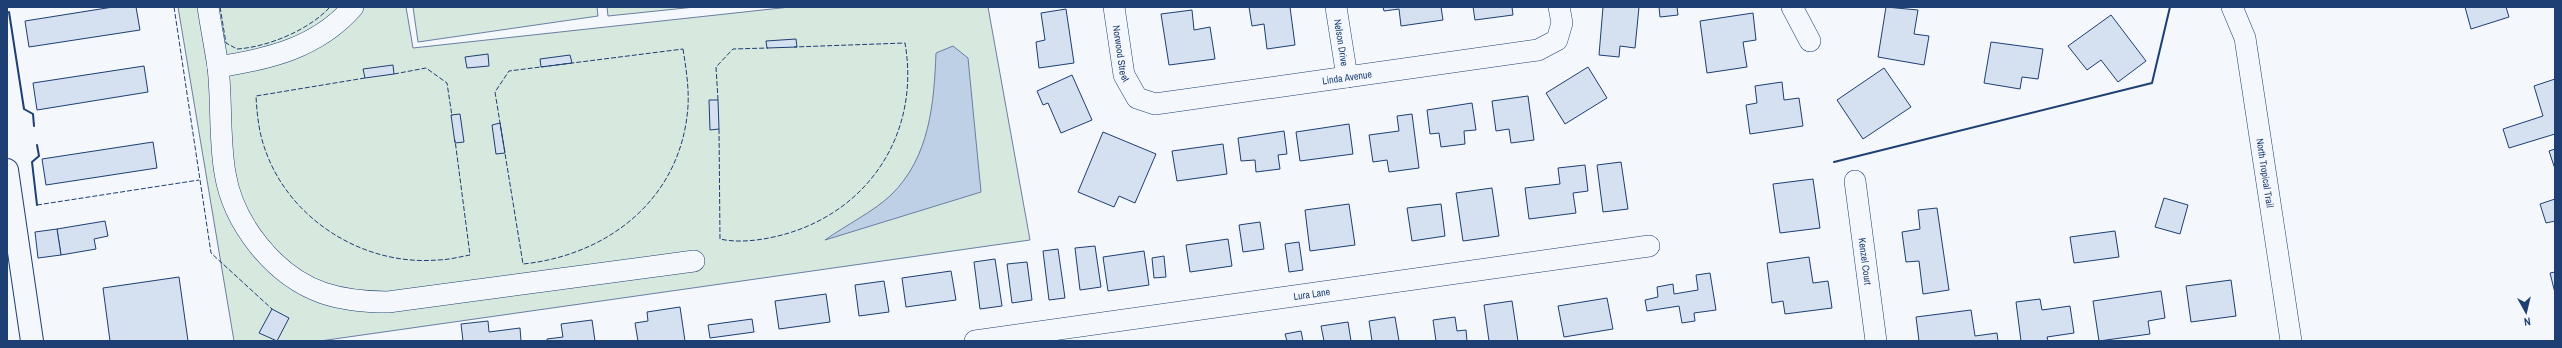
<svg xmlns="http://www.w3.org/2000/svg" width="2562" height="348" viewBox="0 0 2562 348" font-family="'Archivo Narrow',sans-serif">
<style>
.green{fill:#d7e8df;stroke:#687fa3}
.water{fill:#bed0e5;stroke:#687fa3}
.building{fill:#d5e0f0;stroke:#1d3f73}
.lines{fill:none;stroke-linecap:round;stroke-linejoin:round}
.minor-casing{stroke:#1d3f73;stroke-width:22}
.major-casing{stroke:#1d3f73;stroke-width:24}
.minor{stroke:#f4f7fb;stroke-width:21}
.major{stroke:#f4f7fb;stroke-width:22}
.fence{stroke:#1d3f73;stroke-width:1;stroke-dasharray:5 2;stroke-linecap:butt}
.wall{stroke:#1d3f73;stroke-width:2}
.labels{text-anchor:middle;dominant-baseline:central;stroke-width:3;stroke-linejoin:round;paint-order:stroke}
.street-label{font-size:10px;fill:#1d3f73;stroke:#f4f7fb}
</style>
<rect width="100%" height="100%" fill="#f4f7fb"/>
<!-- green -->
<g class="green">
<path d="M178 7H406L413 48 790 7H988L1030 240 320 341H234Z"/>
<path d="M413 7H597L598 16 418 42Z"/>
<path d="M607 7H695L608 16Z"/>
</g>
<!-- water -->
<path class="water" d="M953 46 968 58 981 192 825 240C846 225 873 212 891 195 930 157 934 103 936 53Z"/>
<!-- building -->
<g class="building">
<path d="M113 7H136L140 30 29 47 25 21Z"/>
<path d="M1249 7H1290L1295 45 1267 49 1264 24 1252 26Z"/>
<path d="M1383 7H1441L1443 20 1401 26 1399 9 1384 11Z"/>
<path d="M1473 7H1512L1513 15 1475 20Z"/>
<path d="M1603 7H1639L1635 48 1620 46 1619 57 1599 55Z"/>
<path d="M1659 7H1677L1678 15 1660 17Z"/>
<path d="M1886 7 1918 10 1914 34 1929 36 1924 65 1878 57Z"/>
<path d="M2465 7H2506L2509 17 2471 29Z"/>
<path d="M1066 9 1074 63 1039 68 1036 42 1045 40 1041 13Z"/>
<path d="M1192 10 1194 30 1210 27 1215 59 1169 65 1161 14Z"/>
<path d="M1753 13 1756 40 1743 42 1747 67 1707 73 1700 21Z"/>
<path d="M2111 15 2146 61 2118 82 2101 60 2087 70 2068 46Z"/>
<path d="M796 39 797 47 767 48 766 41Z"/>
<path d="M1991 42 2043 49 2038 79 2022 77 2020 89 1984 83Z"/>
<path d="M488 54 489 66 467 68 465 57Z"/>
<path d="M570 55 572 63 541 67 540 59Z"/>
<path d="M393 65 394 74 365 78 363 69Z"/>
<path d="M144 66 148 92 37 110 33 83Z"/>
<path d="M1588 67 1607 98 1565 124 1546 93Z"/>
<path d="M1884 68 1911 107 1863 139 1837 100Z"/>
<path d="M1072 75 1092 120 1061 133 1048 103 1043 105 1037 91Z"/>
<path d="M2555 79V134L2509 148 2503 129 2543 116 2534 86Z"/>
<path d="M1782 82 1784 100 1799 98 1803 126 1750 134 1746 105 1757 103 1755 86Z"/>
<path d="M1528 96 1534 140 1511 143 1509 129 1496 131 1492 101Z"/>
<path d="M709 100H718L719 129 710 130Z"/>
<path d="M1472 103 1476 130 1464 131 1465 144 1441 147 1439 133 1430 134 1427 110Z"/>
<path d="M460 114 464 142 455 143 451 115Z"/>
<path d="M1412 114 1419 168 1389 172 1387 160 1373 162 1369 135 1399 131 1397 116Z"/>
<path d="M500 123 505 153 496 154 492 125Z"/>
<path d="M1349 124 1353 154 1300 161 1296 132Z"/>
<path d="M1284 131 1287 154 1278 155 1280 169 1256 172 1255 160 1241 161 1238 138Z"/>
<path d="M1103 132 1156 154 1135 203 1119 196 1114 207 1078 192Z"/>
<path d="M153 142 157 168 46 185 42 159Z"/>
<path d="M1223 144 1227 174 1177 181 1172 151Z"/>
<path d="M2555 149V169L2549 151Z"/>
<path d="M1621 162 1628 209 1603 212 1597 165Z"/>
<path d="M1585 165 1588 191 1573 193 1576 213 1529 219 1525 188 1560 184 1558 168Z"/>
<path d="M1813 179 1820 228 1780 233 1773 184Z"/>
<path d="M1492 188 1499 236 1463 241 1456 193Z"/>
<path d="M2164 198 2188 205 2180 234 2155 227Z"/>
<path d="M2555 199V221L2546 223 2540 204Z"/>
<path d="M1349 204 1355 245 1310 251 1305 210Z"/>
<path d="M1441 204 1445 236 1412 241 1407 208Z"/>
<path d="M1937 208 1949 290 1923 294 1919 261 1906 262 1902 232 1920 229 1918 210Z"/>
<path d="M105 221 108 236 94 239 96 249 61 255 57 229Z"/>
<path d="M1260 222 1264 249 1243 252 1239 225Z"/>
<path d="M57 229 61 255 38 258 35 232Z"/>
<path d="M2115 231 2119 257 2074 263 2070 237Z"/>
<path d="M1228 239 1232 266 1190 272 1186 245Z"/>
<path d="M1299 242 1303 270 1289 272 1285 244Z"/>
<path d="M1095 246 1101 287 1080 290 1075 248Z"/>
<path d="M1058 249 1065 298 1049 300 1043 251Z"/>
<path d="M1144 251 1149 285 1108 291 1103 257Z"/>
<path d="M1164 256 1166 277 1154 278 1152 258Z"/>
<path d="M1809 257 1813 283 1828 281 1832 308 1785 314 1783 301 1772 303 1767 263Z"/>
<path d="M995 259 1002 306 980 309 974 262Z"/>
<path d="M1027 262 1032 300 1012 303 1007 264Z"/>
<path d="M951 271 956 300 906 307 902 278Z"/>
<path d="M2555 272V293L2550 273Z"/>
<path d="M1710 273 1716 310 1694 313 1695 321 1682 323 1679 306 1647 311 1645 300 1658 297 1657 287 1673 284 1674 294 1698 290 1696 275Z"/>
<path d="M179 277 188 341H110L103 288Z"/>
<path d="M2231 280 2236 316 2191 322 2186 286Z"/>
<path d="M884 281 889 312 859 316 855 285Z"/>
<path d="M2161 291 2165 318 2148 321 2150 334 2099 341 2093 301Z"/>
<path d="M826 294 830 322 779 329 775 301Z"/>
<path d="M1607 298 1613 329 1564 337 1558 306Z"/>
<path d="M2040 299 2042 310 2070 306 2074 333 2047 337 2048 341H2021L2016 302Z"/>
<path d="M1512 301 1518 341H1489L1484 305Z"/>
<path d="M680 307 685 341H638L635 323 648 321 647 312Z"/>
<path d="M272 309 289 318 277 341 259 333Z"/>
<path d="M1971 310 1975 336 1997 333 1998 341H1919L1916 317Z"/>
<path d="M1395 317 1399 341H1372L1369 321Z"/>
<path d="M1455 317 1457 331 1466 330 1467 341H1436L1433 320Z"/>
<path d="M752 319 754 332 710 338 708 325Z"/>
<path d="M592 320 595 341H547V339L563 337 561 324Z"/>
<path d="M488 321 489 332 520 328 521 341H463L461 324Z"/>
<path d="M1348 322 1351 341H1324L1321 326Z"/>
<path d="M1301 331 1303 341H1287L1285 334Z"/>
</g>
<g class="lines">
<defs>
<g id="minor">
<path d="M208 7C211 27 215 47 218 67 222 102 219 138 225 173 233 223 274 276 323 293 344 300 366 302 388 302L694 261"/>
<path id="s1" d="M1114 7 1124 75 1137 98 1155 104 1538 50 1557 40 1562 23 1559 7"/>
<path id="s2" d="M1336 7 1347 77"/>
<path d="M1792 7 1810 41"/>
<path id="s3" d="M2232 7 2245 38 2291 341"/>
<path d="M218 67C269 59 317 48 353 7"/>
<path id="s4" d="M1855 181 1876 341"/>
<path id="s5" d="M975 341 1649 246"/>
</g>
<path id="major" d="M7 170 32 341"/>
</defs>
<!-- minor casing -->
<use href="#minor" class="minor-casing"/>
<!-- major casing -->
<use href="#major" class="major-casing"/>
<!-- minor -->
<use href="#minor" class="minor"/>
<!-- major -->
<use href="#major" class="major"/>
<!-- fence -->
<g class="fence">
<path d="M174 7 211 253 272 309"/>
<path d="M220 7 226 43 237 49C268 47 309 30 330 7"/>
<path d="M683 49C686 68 689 87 688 106 682 197 610 255 523 264L495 92 509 71Z"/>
<path d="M394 74 426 68 447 83 452 116"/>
<path d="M365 78 256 96C257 115 259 134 266 152 291 221 365 266 437 260 448 260 459 257 470 255L455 140"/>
<path d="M718 100 716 67 733 49 768 48"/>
<path d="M719 129 720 239C742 244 769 239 789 233 873 207 920 129 905 43L794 47"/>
<path d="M37 205 199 180"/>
</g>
<!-- wall -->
<g class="wall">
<path d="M9 12 24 109 33 114 34 126"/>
<path d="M1834 162 2152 83 2170 7"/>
<path d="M37 205 32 162 39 156 37 145"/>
</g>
</g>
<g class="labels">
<!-- street labels -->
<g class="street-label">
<text stroke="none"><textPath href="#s2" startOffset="36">Nelson Drive</textPath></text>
<text stroke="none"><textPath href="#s1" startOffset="47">Norwood Street</textPath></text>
<text stroke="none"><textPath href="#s1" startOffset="308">Linda Avenue</textPath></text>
<text stroke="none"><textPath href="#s3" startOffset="170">North Tropical Trail</textPath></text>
<text stroke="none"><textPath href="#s4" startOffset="81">Kenzel Court</textPath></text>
<text stroke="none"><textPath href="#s5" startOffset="340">Lura Lane</textPath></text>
</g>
</g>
<!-- border -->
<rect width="2562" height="348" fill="none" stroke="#1d3f73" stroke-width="16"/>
<!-- north arrow -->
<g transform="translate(2526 312) rotate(172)" stroke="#f4f7fb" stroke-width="3" paint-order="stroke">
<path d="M0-3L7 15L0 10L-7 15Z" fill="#1d3f73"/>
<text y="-6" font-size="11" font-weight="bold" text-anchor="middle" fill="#1d3f73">N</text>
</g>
</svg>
